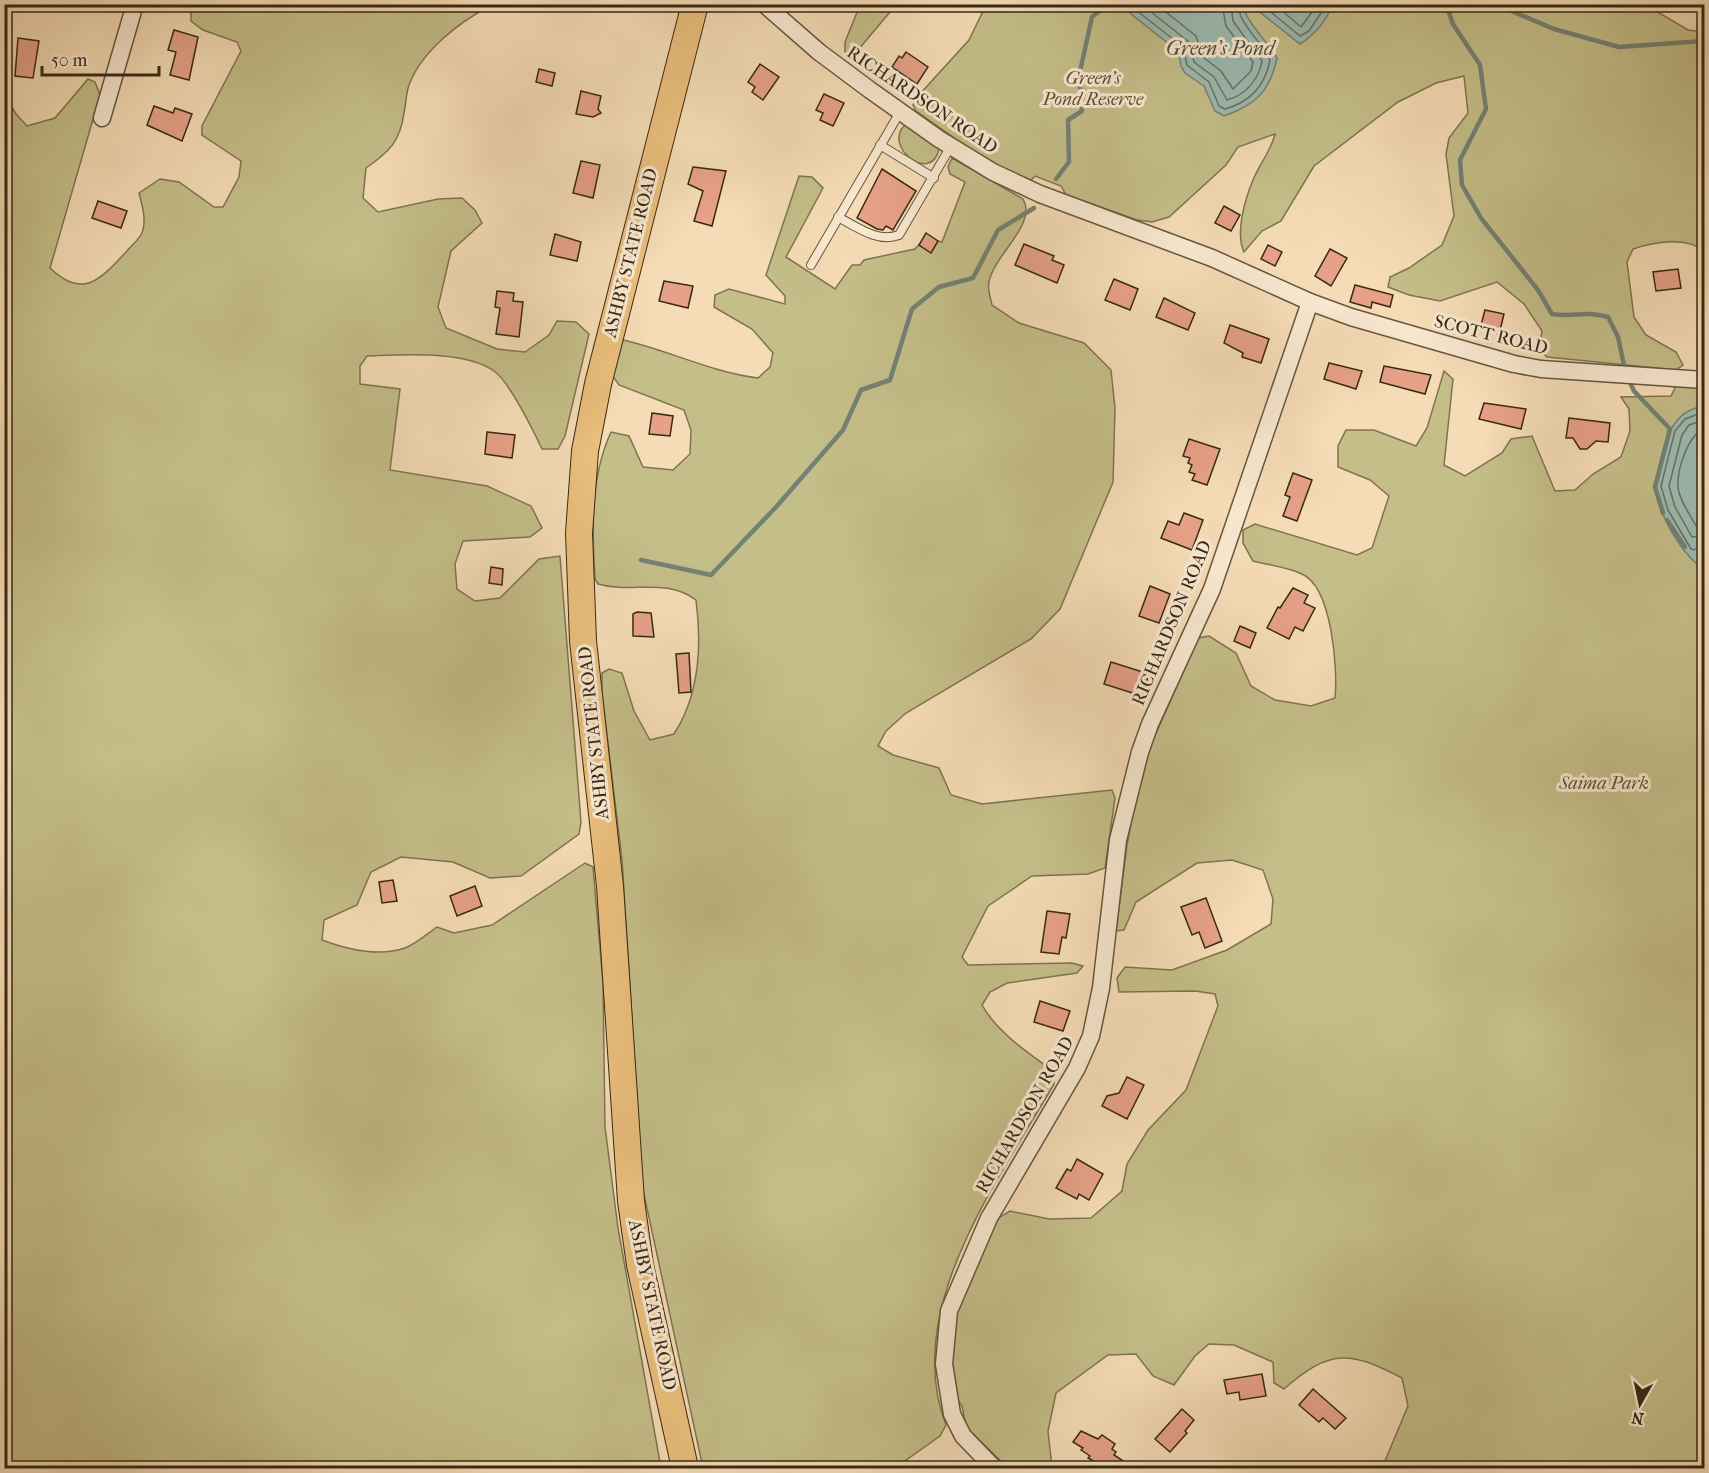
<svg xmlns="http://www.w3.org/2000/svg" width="1709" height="1473" viewBox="0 0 1709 1473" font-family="'IM FELL French Canon',serif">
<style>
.green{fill:#c4be88;stroke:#7e744f;stroke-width:1.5}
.water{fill:#9cbbb2;stroke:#748174;stroke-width:1.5}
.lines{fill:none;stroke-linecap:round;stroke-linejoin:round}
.shore{stroke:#6a7264;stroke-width:1.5}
.stream{stroke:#748174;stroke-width:4.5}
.building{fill:#e6a188;stroke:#372916;stroke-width:1.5}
.service-casing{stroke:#66563e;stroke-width:10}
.minor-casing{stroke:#66563e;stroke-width:19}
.primary-casing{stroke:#372916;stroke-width:28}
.service{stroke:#f8e8d0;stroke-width:8}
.minor{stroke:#f8e8d0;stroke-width:16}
.primary{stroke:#eabe7b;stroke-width:26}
.labels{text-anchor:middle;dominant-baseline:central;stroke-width:6;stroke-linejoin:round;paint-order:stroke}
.park-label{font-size:18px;font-style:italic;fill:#5a4e32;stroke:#f8e8d0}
.street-label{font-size:18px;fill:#372916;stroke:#f8e8d0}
.water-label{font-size:20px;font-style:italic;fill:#504e3d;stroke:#f8e8d0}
</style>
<rect width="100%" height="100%" fill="#f5dcb6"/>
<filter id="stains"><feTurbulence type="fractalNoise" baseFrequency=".00333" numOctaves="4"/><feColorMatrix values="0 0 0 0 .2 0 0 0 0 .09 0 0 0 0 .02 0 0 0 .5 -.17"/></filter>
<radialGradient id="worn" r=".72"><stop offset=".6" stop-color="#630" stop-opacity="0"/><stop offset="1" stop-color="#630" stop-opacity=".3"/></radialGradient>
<!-- green -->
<g class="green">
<path d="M196 4 491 5C460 22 422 50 409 85 406 93 406 104 404 113 400 142 389 152 366 168L363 198 378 212 438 199 462 198 475 210 482 223 451 251 438 307 446 328 497 349 525 352 549 335 557 321 576 322 589 334 565 436 558 449H542C534 432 509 381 494 371 465 350 401 355 367 356L360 366V384L400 389 390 470 487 486 531 506 542 528 530 537 463 541 455 564 457 589 475 601 500 598 539 559 560 556 581 822 579 834 521 876 490 878 453 862 401 857 371 872 357 905 324 920 322 940C346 949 379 957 405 948 416 944 427 934 437 927L454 933 492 925 585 863 593 867 603 983 605 1127 618 1228 661 1468H5L4 94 16 114 27 126 55 118 88 79 95 82 100 95 50 268C83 300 101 279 126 252 132 245 142 237 143 230 146 217 142 205 139 193L160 179 179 182 214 207H223L239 177 241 161 202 135V126L241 51 237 42 203 30 191 21V7Z"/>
<path d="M860 5H896L852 57 845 52V42Z"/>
<path d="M986 5H1646L1688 30 1704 32V251C1687 236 1653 242 1633 249L1627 262 1634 317 1646 335 1676 352 1683 365 1676 370 1547 357 1539 350 1542 331 1524 304 1497 282 1440 301 1409 295 1388 287 1390 277 1409 268 1442 245 1454 216 1446 154 1449 138 1468 113 1464 76 1436 83 1398 102 1314 166 1281 221 1262 231 1244 252C1235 233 1245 199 1253 180 1260 163 1271 151 1275 134L1238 147 1226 165 1169 217 1152 222 1137 220 1066 195 1061 186 1035 176 1030 181 987 161 916 111 913 105 919 95 969 40Z"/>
<path d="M905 125 939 149C931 185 882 146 905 125Z"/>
<path d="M952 158 1023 199C1038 224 993 256 989 282 987 289 991 299 992 305L1019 323 1084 343 1111 370 1115 408 1113 482 1060 609 1031 639 906 713 886 731 878 746 893 755 939 768 951 795 982 804 1112 790 1115 798 1105 868 1088 874 1032 876 988 906 962 957 968 965 1072 963 1083 966 1077 973 1007 983 990 992 982 1005C997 1032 1028 1053 1052 1070L1054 1084C999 1179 901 1310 946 1425L940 1436 895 1468H703L639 1171 637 1098 622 860 602 693V673L609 669 622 673 634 711 650 740 674 734C700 694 702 646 696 600 665 577 632 594 598 584L595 579C592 529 590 478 611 432L629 436 643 467 673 470 690 454 691 430 684 410 619 385 607 368 619 339C666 349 710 372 758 378L770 367 773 353 752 329 714 307 715 295 729 289 785 304V296L766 275 799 176 812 177 823 188 786 257 835 289 852 265H860L864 260 915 249 919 245 931 252 938 241 942 242 965 182 950 174 948 167Z"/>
<path d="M1444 371 1453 379 1444 465 1465 476 1502 453 1511 439 1532 436 1555 491 1575 490 1593 474 1621 457 1630 431 1629 409 1621 397 1671 396 1676 386H1704V1468H1382L1408 1406 1402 1378C1350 1351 1331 1348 1284 1389L1274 1383 1273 1362 1234 1345 1209 1344 1195 1356 1174 1385 1153 1376 1136 1354 1108 1355 1056 1393 1048 1431 1052 1468H1008L966 1427 962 1406 953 1394 949 1350 953 1315 995 1220 1010 1211 1049 1219 1091 1218 1122 1191 1127 1164 1148 1130 1186 1090 1218 1006 1215 994 1195 991 1119 992 1117 978 1125 967 1172 970 1227 950 1271 924 1273 899 1263 870 1232 860 1197 863 1136 902 1124 930 1116 931 1127 845 1142 765 1198 638 1209 636 1236 653 1251 686 1275 700 1311 706 1335 698C1338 669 1332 587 1302 574 1287 567 1268 565 1253 561L1243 543V530L1255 524 1357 555 1372 548 1389 496 1370 480 1338 467V446L1346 430H1374L1416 446 1427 428Z"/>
</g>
<!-- water -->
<g class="water">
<path d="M1333 4C1326 21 1316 34 1300 44L1251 5Z"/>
<path d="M1127 5H1250L1244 8C1246 21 1269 44 1277 58 1270 91 1256 105 1224 116L1215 111 1204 86 1185 73 1181 66 1179 52 1131 14Z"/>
<path d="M1704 406V545L1698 565C1678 548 1660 515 1655 489 1654 483 1658 474 1659 467 1665 439 1672 411 1704 406Z"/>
</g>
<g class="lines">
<!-- shore -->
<g class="shore">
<path d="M1133 4 1136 10 1183 47 1187 65 1209 82 1219 106 1225 109C1251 102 1265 86 1270 60 1264 44 1235 20 1239 4"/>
<path d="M1141 4 1189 42 1194 62 1214 77 1227 100C1246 95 1259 79 1262 61L1233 21 1231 4"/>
<path d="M1156 4 1196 36 1203 57 1221 71 1233 89 1251 71 1253 62 1226 26 1222 4"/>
<path d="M1261 4 1300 36 1309 31 1327 4"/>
<path d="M1274 4 1301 27 1318 4"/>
<path d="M1704 412 1685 419 1675 431 1661 486 1668 510 1691 549 1694 550 1704 543"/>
<path d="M1704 420 1689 425 1682 435 1669 486 1675 507 1692 537 1704 536"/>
<path d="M1704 429C1688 435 1677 469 1678 487 1679 500 1690 514 1696 526L1704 527"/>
</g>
<!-- stream -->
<g class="stream">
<path d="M1446 4 1453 24 1480 65 1486 109 1460 160 1462 185 1481 218 1538 290 1552 314C1574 318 1583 310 1608 317L1618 337 1625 370"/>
<path d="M1495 4 1554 29 1619 47 1704 41"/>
<path d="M1056 179 1069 162 1068 120 1082 111 1079 76 1092 17 1108 4"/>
<path d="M1628 378 1634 391 1670 429 1655 487 1663 513"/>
<path d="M1667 520 1685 547"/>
<path d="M641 560 711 575 777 506 843 430 861 390 890 380 912 309 939 287 973 278 998 230 1034 208"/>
</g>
</g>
<!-- building -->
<g class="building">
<path d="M174 30 198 37 189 80 170 75 176 52 168 50Z"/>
<path d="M18 38 39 41 33 78 15 76Z"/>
<path d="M906 52 928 67 917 84 892 67 899 56 902 58Z"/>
<path d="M760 64 779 77 763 100 752 92 755 87 748 82Z"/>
<path d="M539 69 555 73 552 86 536 82Z"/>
<path d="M581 91 601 96 598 109 601 113 593 117 576 114Z"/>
<path d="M824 94 844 103 833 126 820 120 823 113 816 110Z"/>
<path d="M154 106 173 113 175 108 192 114 182 141 147 125Z"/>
<path d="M581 161 600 165 593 198 573 193Z"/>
<path d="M693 167 726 171 712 226 694 221 703 191 688 184Z"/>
<path d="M882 169 916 191 893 230 886 226 883 230 877 229 857 218Z"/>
<path d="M98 201 127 211 121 228 92 218Z"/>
<path d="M1224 206 1240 215 1231 231 1215 223Z"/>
<path d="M926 233 938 241 931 253 919 245Z"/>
<path d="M555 234 581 242 577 261 550 255Z"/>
<path d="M1024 244 1054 256 1052 260 1064 265 1057 283 1015 265Z"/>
<path d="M1268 245 1282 252 1275 266 1261 259Z"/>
<path d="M1330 249 1347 258 1331 286 1315 276Z"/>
<path d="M1678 269 1681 288 1656 291 1653 272Z"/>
<path d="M1114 279 1138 289 1130 310 1105 300Z"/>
<path d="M664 281 693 286 688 308 659 301Z"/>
<path d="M1355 285 1393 295 1390 307 1372 302 1371 308 1350 302Z"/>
<path d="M497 291 514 293 513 301 523 302 519 337 496 334 500 308 495 307Z"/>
<path d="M1164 298 1195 313 1188 330 1156 317Z"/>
<path d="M1485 310 1504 314 1499 334 1480 329Z"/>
<path d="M1230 325 1269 339 1261 363 1242 357 1243 353 1224 343Z"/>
<path d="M1329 363 1362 371 1356 389 1324 379Z"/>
<path d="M1384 366 1431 375 1425 394 1380 382Z"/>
<path d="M1484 403 1526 409 1521 429 1479 419Z"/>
<path d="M652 413 673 416 670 436 649 434Z"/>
<path d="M1569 418 1610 423 1608 442 1596 441 1587 449H1580L1573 438H1566Z"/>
<path d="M487 432 515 435 512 458 485 454Z"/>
<path d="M1189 439 1220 449 1207 485 1192 480 1195 474 1189 472 1192 465 1188 463 1190 458 1183 456Z"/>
<path d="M1293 473 1312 480 1297 521 1283 516 1290 497 1285 495Z"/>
<path d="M1184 513 1203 520 1192 550 1161 538 1168 521 1179 525Z"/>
<path d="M491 567 503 569 502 585 489 583Z"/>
<path d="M1150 586 1170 594 1159 623 1139 616Z"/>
<path d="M1293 588 1308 595 1304 603 1315 608 1303 631 1295 627 1289 639 1267 628 1278 607 1280 608Z"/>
<path d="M637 612 651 613 654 637 633 636V614Z"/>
<path d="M1240 626 1256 633 1250 648 1234 641Z"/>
<path d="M689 653 691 692 679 693 676 654Z"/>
<path d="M1111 662 1149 674 1142 696 1104 684Z"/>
<path d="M393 880 397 901 382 903 379 882Z"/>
<path d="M475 886 482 906 457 916 450 896Z"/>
<path d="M1206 898 1222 941 1205 948 1199 932 1192 935 1181 907Z"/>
<path d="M1047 911 1070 914 1066 938 1062 937 1059 954 1041 952Z"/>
<path d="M1040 1001 1070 1011 1063 1031 1034 1022Z"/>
<path d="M1127 1077 1144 1085 1127 1119 1102 1106 1107 1096 1119 1093Z"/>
<path d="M1077 1159 1103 1174 1089 1200 1079 1194 1077 1199 1056 1188 1067 1169 1071 1171Z"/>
<path d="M1262 1374 1266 1396 1240 1400 1239 1392 1227 1394 1224 1380Z"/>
<path d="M1313 1389 1346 1418 1335 1429 1323 1418 1319 1422 1299 1405Z"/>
<path d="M1182 1409 1194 1420 1185 1431 1187 1433 1170 1452 1155 1439Z"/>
<path d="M1081 1431 1098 1439 1102 1435 1115 1444 1112 1449 1116 1452 1114 1455 1134 1468H1107L1088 1458 1090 1456 1081 1450 1083 1448 1073 1442Z"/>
</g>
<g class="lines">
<defs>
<g id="service">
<path d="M880 145 934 178"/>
<path d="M838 217C857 227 878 243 899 235L951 146"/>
<path d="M811 265 900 112"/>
</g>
<g id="minor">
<path d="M764 4 819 52 870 90 939 139 993 172 1040 194 1212 258 1310 302 1351 317 1514 364 1541 369 1704 380"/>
<path d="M102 118 135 4"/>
<path d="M994 1468 963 1436 952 1414 944 1364 949 1311 989 1218 1077 1068 1091 1036 1101 988 1118 840 1140 752 1150 724 1212 589 1310 302"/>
</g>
<path id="primary" d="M685 1468 640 1265 631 1201 610 886 583 641 579 533 585 451 598 384 695 4"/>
</defs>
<!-- service casing -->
<use href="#service" class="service-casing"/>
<!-- minor casing -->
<use href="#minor" class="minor-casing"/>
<!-- primary casing -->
<use href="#primary" class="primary-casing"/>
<!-- service -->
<use href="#service" class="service"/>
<!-- minor -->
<use href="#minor" class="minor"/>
<!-- primary -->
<use href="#primary" class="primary"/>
</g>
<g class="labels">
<!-- park labels -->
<g class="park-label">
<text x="1093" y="78">Green's<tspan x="1093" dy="21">Pond Reserve</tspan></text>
<text x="1604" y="783">Saima Park</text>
</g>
<!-- street labels -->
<g class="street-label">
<text transform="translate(922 100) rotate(34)">RICHARDSON ROAD</text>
<text transform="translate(631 253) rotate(-76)">ASHBY STATE ROAD</text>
<text transform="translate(1491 335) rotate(14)">SCOTT ROAD</text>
<text transform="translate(1172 623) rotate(-67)">RICHARDSON ROAD</text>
<text transform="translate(594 733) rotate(-96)">ASHBY STATE ROAD</text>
<text transform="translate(1025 1115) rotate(-60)">RICHARDSON ROAD</text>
<text transform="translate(652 1305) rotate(78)">ASHBY STATE ROAD</text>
</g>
<!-- water labels -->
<g class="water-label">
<text x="1220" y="48">Green's Pond</text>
</g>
</g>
<!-- margin -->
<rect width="1709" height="1473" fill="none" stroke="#f5dcb6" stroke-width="24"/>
<rect x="6" y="6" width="1697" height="1461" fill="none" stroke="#372916" stroke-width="3"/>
<rect x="12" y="12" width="1685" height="1449" fill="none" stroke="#372916" stroke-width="1.5"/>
<!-- north arrow -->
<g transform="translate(1640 1404) rotate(189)" stroke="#f8e8d0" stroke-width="4.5" paint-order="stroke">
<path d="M0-4.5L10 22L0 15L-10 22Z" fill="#372916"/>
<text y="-9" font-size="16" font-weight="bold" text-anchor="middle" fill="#372916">N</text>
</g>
<!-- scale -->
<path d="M42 66v9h117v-9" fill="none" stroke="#372916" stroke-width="3"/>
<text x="51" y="66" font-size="18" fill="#372916" stroke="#f8e8d0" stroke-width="4.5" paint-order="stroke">50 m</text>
<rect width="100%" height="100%" filter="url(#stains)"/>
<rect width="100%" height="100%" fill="url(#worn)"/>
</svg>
